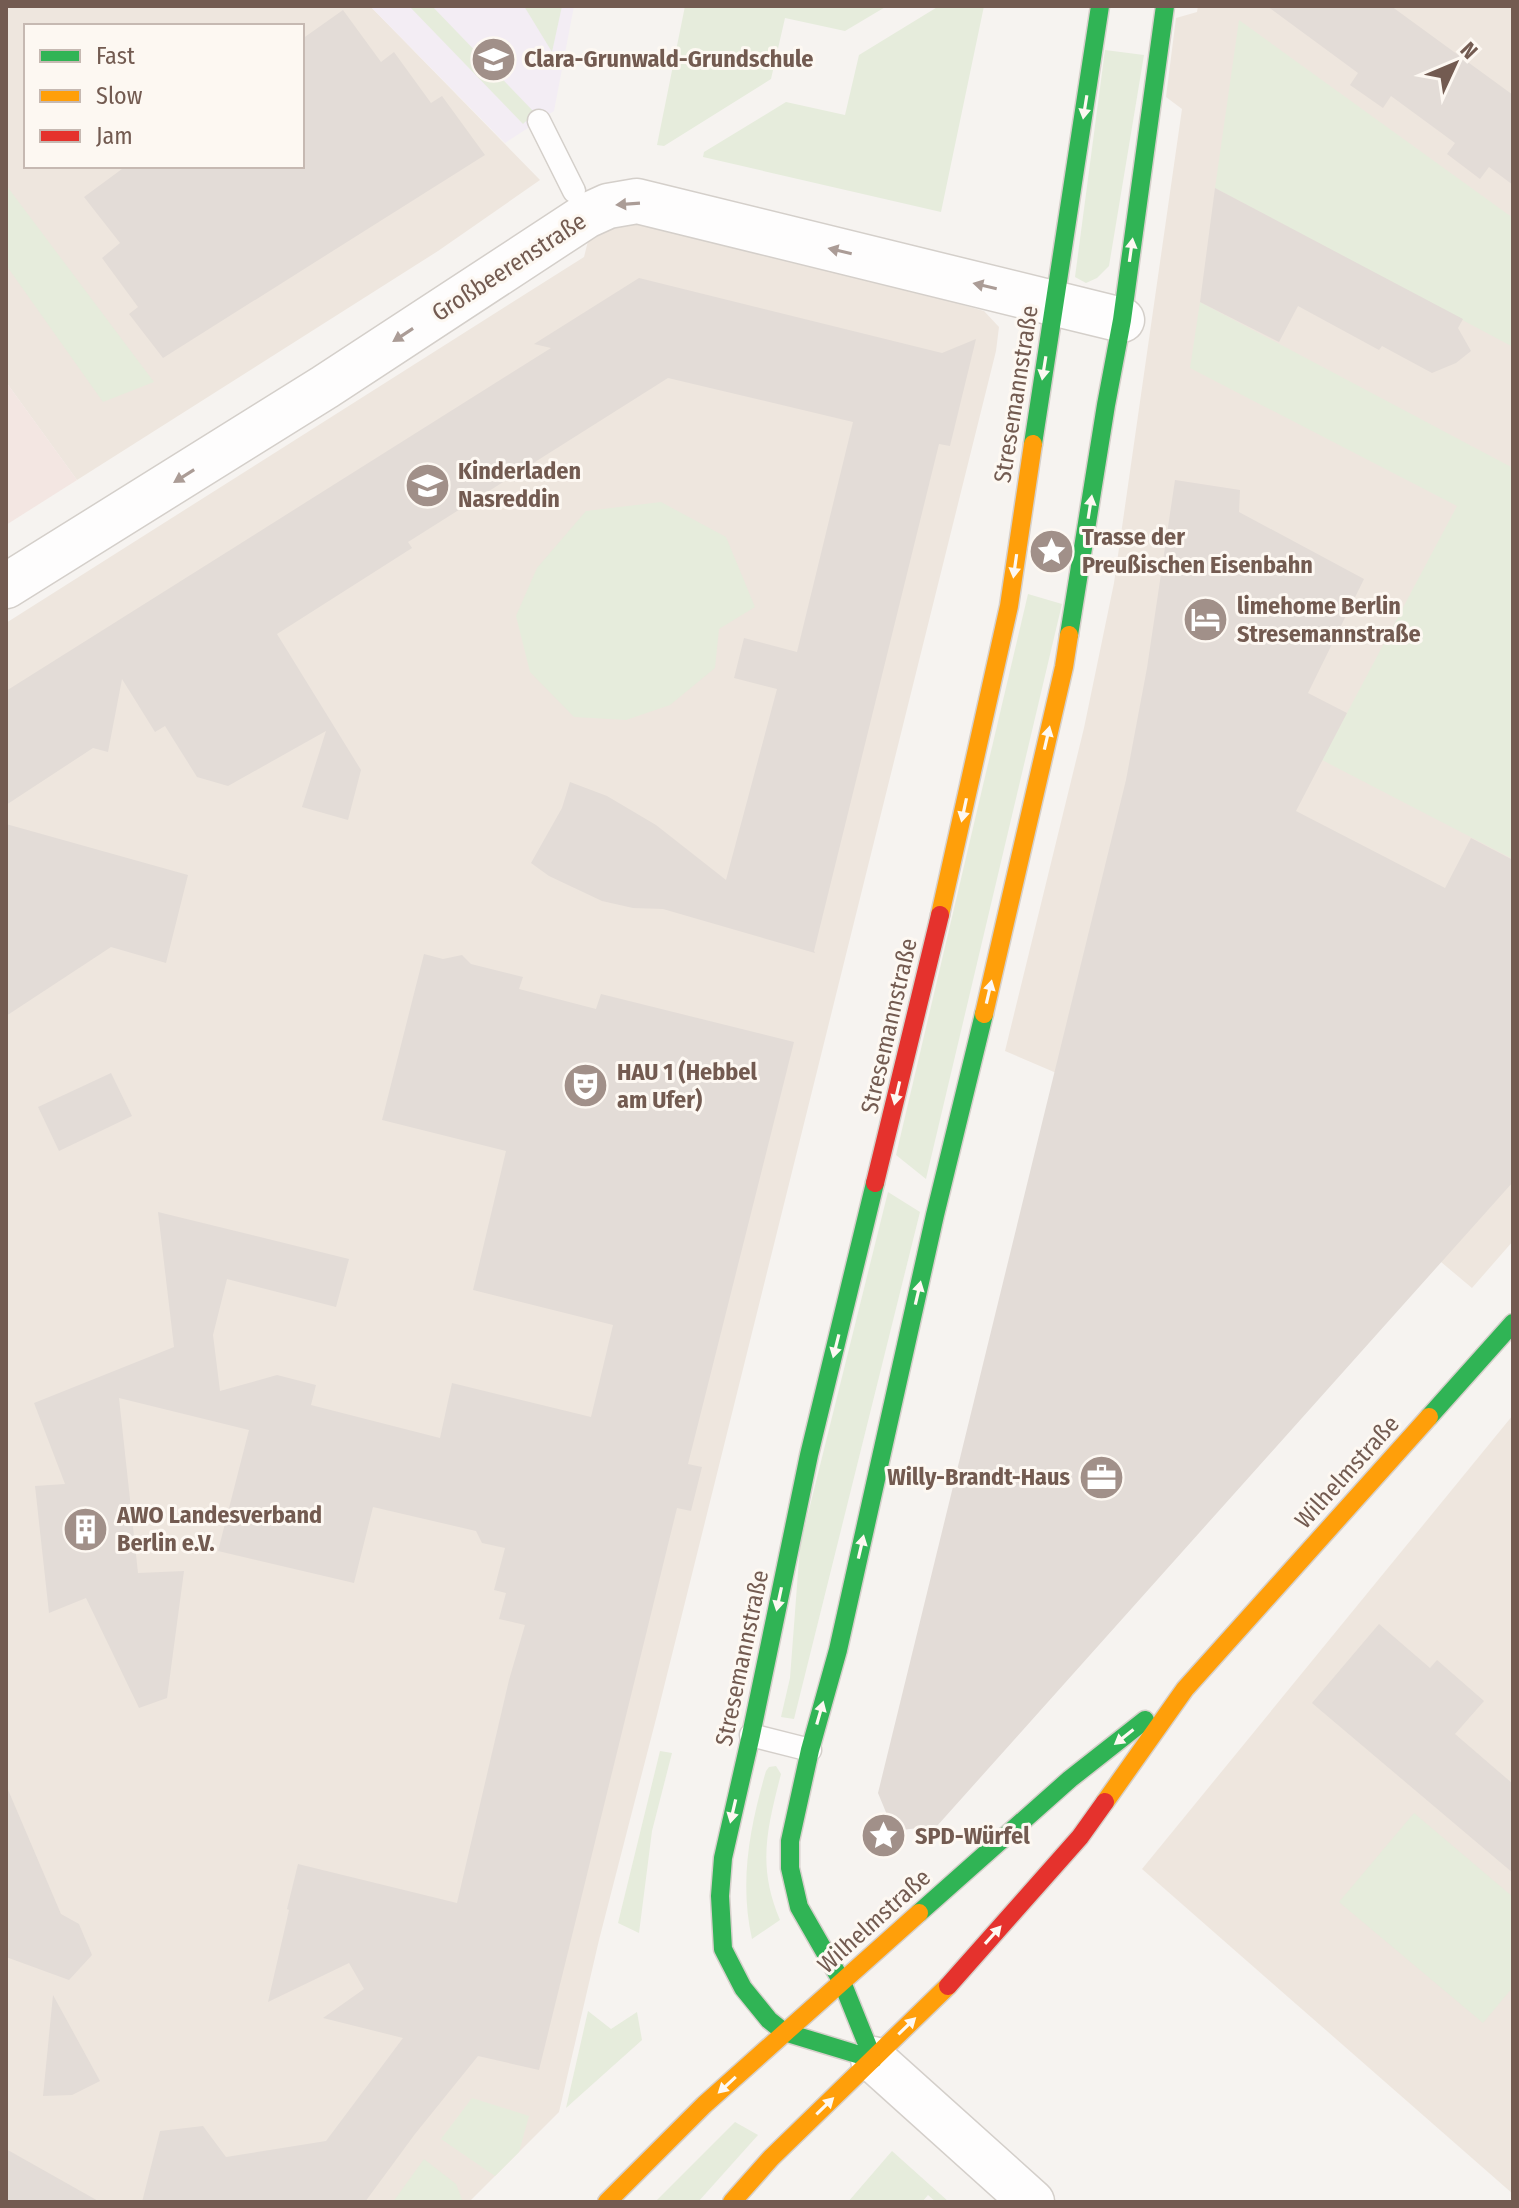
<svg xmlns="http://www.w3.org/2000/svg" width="1519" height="2208" viewBox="0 0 1519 2208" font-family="'Fira Sans Condensed',sans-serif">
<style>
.residential{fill:#eee6de;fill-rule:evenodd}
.commercial{fill:#f3e6e2}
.education{fill:#f3edf4}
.green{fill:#e6ecdc}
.building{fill:#e3dcd7}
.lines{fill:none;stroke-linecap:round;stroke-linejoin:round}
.lane-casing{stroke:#d4cfca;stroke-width:25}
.street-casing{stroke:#d4cfca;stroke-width:47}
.fast-casing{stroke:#d6d0cb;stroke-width:21}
.slow-casing{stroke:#d6d0cb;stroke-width:21}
.jam-casing{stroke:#d6d0cb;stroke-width:21}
.lane{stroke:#fefdfd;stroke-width:22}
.street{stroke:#fefdfd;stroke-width:44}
.fast{stroke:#30b455;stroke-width:18}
.slow{stroke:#ff9f0a;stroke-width:18}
.jam{stroke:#e5322d;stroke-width:18}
.oneway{fill:#fdf8f2}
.oneway2{fill:#ab9c96}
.labels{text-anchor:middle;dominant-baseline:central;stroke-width:6;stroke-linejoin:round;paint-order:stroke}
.poi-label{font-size:24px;font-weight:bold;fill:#735b51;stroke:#fdf8f2;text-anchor:start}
.street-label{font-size:24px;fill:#735b51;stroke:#fdf8f2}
</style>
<rect width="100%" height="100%" fill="#f6f3f0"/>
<!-- residential -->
<g class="residential">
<path d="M6 6H370L540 180 438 251 77 480 6 382ZM26 26H302V166H26Z"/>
<path d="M1198 6H1513V1241L1472 1288 1441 1262 1054 1072 1005 1051 1084 728 1114 583 1182 109 1166 97 1176 18 1197 12Z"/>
<path d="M632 221 911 290 984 311 999 327 996 351 657 1715 599 1940 559 2112 469 2202H6V623L584 257 590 233Z"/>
<path d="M1513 1415V2194L1142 1869Z"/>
</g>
<!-- commercial -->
<path class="commercial" d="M6 382 77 480 6 525Z"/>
<!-- education -->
<path class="education" d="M370 6H574L554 111 505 143Z"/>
<!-- green -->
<g class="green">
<path d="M409 6H432L535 113 523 124Z"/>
<path d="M524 6H562L552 52Z"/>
<path d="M685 6H887L845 31 785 18 771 79 664 146 657 145Z"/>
<path d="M939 6H984L941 212 703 157 704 152 786 102 845 115 859 55Z"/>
<path d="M1239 20 1513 218V347L1215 188Z"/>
<path d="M1105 50 1144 55 1109 266 1097 278 1086 283 1075 277Z"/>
<path d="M6 185 154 382 103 402 6 265Z"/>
<path d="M1200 302 1513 468V859L1322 760 1457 506 1190 368Z"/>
<path d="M661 502 726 537 755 607 719 629 715 668 670 705 626 720 574 717 530 672 516 616 537 568 586 511Z"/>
<path d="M1028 594 1062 604 926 1179 896 1155Z"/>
<path d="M888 1192 920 1212 794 1719 781 1717 790 1678 800 1546Z"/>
<path d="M660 1751 672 1753 652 1831 639 1933 618 1923Z"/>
<path d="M776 1766 781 1774C767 1829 757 1866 780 1920L752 1939C739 1882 750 1826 766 1771L769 1767Z"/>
<path d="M1414 1813 1513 1897V1987L1483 2023 1339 1902Z"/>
<path d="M588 2011 611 2029 637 2012 642 2040 566 2108Z"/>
<path d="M472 2098 529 2116 519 2152 495 2176 441 2139Z"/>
<path d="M735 2122 758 2135 698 2202H655Z"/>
<path d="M892 2151 949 2202H936L928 2195 922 2202H848Z"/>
<path d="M424 2159 456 2184 463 2202H393Z"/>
</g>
<!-- building -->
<g class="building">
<path d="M1267 6H1391L1513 95V185L1489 167 1480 179 1447 154 1455 143 1391 96 1383 108 1350 85 1358 73Z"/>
<path d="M343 10 381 62 394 52 431 103 442 96 485 155 163 358 129 314 138 307 102 258 120 243 84 197 126 166H302V39Z"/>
<path d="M1215 188 1463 319 1458 328 1471 351 1456 363 1432 373 1382 346 1379 350 1298 306 1279 342 1200 302Z"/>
<path d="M639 278 942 353 976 339 950 446 939 444 814 951 815 953 663 909 633 908 602 901 549 876 531 863 562 808 570 782 607 796 656 825 726 880 777 689 734 678 744 638 797 652 853 422 668 378 408 542 412 548 277 634 361 770 348 820 302 807 326 731 228 786 197 777 165 726 155 732 122 679 108 752 93 748 6 805V691L551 348 534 344Z"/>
<path d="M1175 480 1240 490 1239 512 1364 579 1308 693 1347 713 1296 811 1445 888 1471 838 1513 860V1182L937 1826 901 1830 890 1822 878 1793 1126 780 1147 668Z"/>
<path d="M6 824 188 875 166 963 111 947 6 1016Z"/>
<path d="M424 954 443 959 462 955 471 964 523 977 519 989 596 1009 601 994 794 1042 688 1464 702 1467 691 1511 677 1508 539 2070 478 2056 415 2134 365 2202H142L160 2131 203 2126 226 2157 326 2141 403 2038 323 2018 364 1989 349 1963 268 2002 289 1910 287 1909 298 1864 457 1903 509 1680 525 1625 499 1619 506 1593 494 1590 505 1548 482 1543 476 1531 373 1507 354 1583 218 1551 249 1430 119 1398 138 1573 184 1571 167 1698 139 1708 86 1598 49 1613 35 1486 65 1484 34 1403 174 1347 158 1212 349 1259 336 1307 227 1279 213 1335 220 1391 277 1375 316 1385 311 1405 440 1438 452 1383 591 1417 613 1325 473 1290 506 1151 382 1120Z"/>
<path d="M111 1073 132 1116 59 1151 38 1107Z"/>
<path d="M1379 1624 1430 1668 1437 1660 1484 1701 1455 1734 1513 1784V1873L1312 1703Z"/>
<path d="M6 1785 61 1914 79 1924 92 1955 69 1980 6 1957Z"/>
<path d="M53 1995 100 2081 72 2095 43 2096Z"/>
<path d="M6 2149 100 2202H6Z"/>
</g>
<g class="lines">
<defs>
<g id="lane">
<path d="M539 121 574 191"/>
<path d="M751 1735 810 1750"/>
</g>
<g id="street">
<path d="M6 586 325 387 586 216 608 206 637 201 1122 320"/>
<path d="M873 2059 1032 2202"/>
</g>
<g id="fast">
<path d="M1033 444 1100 6"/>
<path d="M1069 635 1106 405 1122 320 1165 6"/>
<path d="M1429 1417 1513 1323"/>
<path d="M919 1913 1070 1779 1145 1720"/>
<path d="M873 2059 784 2032 769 2020 743 1988 723 1949 720 1896 723 1858 751 1735 809 1455 875 1183"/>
<path d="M873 2059 842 1982 799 1907 790 1868V1841L810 1750 838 1650 935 1215 984 1014"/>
</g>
<g id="slow">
<path d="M940 915 1009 606 1033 444"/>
<path d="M984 1014 1064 667 1069 635"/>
<path d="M1105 1802 1185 1689 1429 1417"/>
<path d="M607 2202 704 2105 919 1913"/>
<path d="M732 2202 771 2158 948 1986"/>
</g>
<g id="jam">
<path d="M875 1183 940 915"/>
<path d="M948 1986 1080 1837 1105 1802"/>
</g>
</defs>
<!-- lane casing -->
<use href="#lane" class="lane-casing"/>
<!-- street casing -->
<use href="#street" class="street-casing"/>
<!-- fast casing -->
<use href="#fast" class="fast-casing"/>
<!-- slow casing -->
<use href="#slow" class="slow-casing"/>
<!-- jam casing -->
<use href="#jam" class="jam-casing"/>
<!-- lane -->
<use href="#lane" class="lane"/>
<!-- street -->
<use href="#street" class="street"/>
<!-- fast -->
<use href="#fast" class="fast"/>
<!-- slow -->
<use href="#slow" class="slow"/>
<!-- jam -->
<use href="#jam" class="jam"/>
</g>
<!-- one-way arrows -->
<defs><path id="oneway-solid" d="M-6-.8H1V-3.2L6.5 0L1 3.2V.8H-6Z" transform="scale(2)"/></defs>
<g class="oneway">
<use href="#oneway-solid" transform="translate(1085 107) rotate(99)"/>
<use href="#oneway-solid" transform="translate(1131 250) rotate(-82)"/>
<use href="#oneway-solid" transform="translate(1044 368) rotate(99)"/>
<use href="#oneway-solid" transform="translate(1090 507) rotate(-81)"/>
<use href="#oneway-solid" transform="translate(1015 566) rotate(98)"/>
<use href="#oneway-solid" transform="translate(1047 738) rotate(-77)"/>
<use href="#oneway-solid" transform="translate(964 810) rotate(102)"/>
<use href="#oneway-solid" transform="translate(989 992) rotate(-77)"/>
<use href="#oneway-solid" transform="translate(897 1093) rotate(103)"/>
<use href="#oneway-solid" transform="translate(918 1293) rotate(-77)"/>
<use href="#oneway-solid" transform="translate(836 1346) rotate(104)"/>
<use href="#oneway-solid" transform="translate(861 1547) rotate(-77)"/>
<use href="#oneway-solid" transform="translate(779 1599) rotate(102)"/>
<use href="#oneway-solid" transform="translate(820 1713) rotate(-74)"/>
<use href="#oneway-solid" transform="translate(1124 1737) rotate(142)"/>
<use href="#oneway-solid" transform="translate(733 1811) rotate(103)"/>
<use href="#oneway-solid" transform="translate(993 1935) rotate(-48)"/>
<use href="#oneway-solid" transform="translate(907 2026) rotate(-44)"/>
<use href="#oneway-solid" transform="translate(727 2085) rotate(137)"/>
<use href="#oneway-solid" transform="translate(825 2106) rotate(-44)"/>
</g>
<g class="oneway2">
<use href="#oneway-solid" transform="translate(628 204) rotate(176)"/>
<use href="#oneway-solid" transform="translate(840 251) rotate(-167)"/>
<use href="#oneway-solid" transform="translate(985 286) rotate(-167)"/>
<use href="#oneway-solid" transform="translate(403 335) rotate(147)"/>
<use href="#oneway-solid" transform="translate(184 476) rotate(148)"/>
</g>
<!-- icons -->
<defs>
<symbol id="school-disc" viewBox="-11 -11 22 22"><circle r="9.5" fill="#a19089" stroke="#fdf8f2"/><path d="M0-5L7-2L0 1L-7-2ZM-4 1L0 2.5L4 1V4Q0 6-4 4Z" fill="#fff"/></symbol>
<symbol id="sight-disc" viewBox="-11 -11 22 22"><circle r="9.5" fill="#a19089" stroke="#fdf8f2"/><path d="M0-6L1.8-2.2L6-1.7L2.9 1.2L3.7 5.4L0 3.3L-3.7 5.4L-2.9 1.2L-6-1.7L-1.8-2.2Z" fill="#fff"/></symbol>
<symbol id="hotel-disc" viewBox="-11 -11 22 22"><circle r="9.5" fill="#a19089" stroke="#fdf8f2"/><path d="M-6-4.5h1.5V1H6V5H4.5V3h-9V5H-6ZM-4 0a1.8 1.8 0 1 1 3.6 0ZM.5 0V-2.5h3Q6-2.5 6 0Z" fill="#fff"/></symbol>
<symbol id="theatre-disc" viewBox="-11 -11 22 22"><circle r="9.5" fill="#a19089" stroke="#fdf8f2"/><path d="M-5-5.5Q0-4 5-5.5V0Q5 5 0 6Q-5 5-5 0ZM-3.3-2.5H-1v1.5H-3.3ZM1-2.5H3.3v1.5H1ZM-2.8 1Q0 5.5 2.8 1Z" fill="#fff"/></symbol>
<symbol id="office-disc" viewBox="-11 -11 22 22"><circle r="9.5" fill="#a19089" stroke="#fdf8f2"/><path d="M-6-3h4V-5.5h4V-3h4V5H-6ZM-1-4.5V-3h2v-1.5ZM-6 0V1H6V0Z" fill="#fff"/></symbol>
<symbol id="building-disc" viewBox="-11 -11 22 22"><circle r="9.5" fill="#a19089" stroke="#fdf8f2"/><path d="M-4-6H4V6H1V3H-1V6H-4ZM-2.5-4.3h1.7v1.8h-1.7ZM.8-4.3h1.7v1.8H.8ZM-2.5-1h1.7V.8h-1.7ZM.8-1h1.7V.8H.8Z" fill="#fff"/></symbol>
</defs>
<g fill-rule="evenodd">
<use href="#school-disc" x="468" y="34" width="51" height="51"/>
<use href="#school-disc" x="402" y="460" width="51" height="51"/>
<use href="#sight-disc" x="1026" y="526" width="51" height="51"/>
<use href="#hotel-disc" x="1180" y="594" width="51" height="51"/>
<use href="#theatre-disc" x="560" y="1060" width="51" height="51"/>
<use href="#office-disc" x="1076" y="1452" width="51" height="51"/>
<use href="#building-disc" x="60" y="1504" width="51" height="51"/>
<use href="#sight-disc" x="858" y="1810" width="51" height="51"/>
</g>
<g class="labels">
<!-- poi labels -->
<g class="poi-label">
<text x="524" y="59">Clara-Grunwald-Grundschule</text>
<text x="458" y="471">Kinderladen<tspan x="458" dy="28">Nasreddin</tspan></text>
<text x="1082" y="537">Trasse der<tspan x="1082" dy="28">Preußischen Eisenbahn</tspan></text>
<text x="1237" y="606">limehome Berlin<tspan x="1237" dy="28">Stresemannstraße</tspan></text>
<text x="617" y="1072">HAU 1 (Hebbel<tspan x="617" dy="28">am Ufer)</tspan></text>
<text x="1070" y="1477" text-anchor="end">Willy-Brandt-Haus</text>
<text x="117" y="1515">AWO Landesverband<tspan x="117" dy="28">Berlin e.V.</tspan></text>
<text x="915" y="1836">SPD-Würfel</text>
</g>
<!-- street labels -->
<g class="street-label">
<text transform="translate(509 267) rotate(-33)">Großbeerenstraße</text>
<text transform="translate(1016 394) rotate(-81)">Stresemannstraße</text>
<text transform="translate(889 1026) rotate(-77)">Stresemannstraße</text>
<text transform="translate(1347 1472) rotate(-48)">Wilhelmstraße</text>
<text transform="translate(742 1658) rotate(-78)">Stresemannstraße</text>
<text transform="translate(874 1921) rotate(-42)">Wilhelmstraße</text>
</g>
</g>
<!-- border -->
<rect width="1519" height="2208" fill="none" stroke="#735b51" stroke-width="16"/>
<!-- legend -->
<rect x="24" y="24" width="280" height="144" fill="#fdf8f2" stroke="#c6b9b2" stroke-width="2"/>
<rect x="40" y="50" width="40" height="12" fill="#30b455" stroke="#c6b9b2" stroke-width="2"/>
<text x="96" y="64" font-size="24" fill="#735b51">Fast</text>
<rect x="40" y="90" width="40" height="12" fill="#ff9f0a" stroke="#c6b9b2" stroke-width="2"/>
<text x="96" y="104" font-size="24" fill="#735b51">Slow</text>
<rect x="40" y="130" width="40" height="12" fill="#e5322d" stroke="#c6b9b2" stroke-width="2"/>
<text x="96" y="144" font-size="24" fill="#735b51">Jam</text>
<!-- north arrow -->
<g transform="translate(1455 64) rotate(46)" stroke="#fdf8f2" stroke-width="6" paint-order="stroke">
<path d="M0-6L14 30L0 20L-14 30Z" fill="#735b51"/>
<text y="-12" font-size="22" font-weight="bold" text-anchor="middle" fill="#735b51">N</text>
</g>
</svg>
